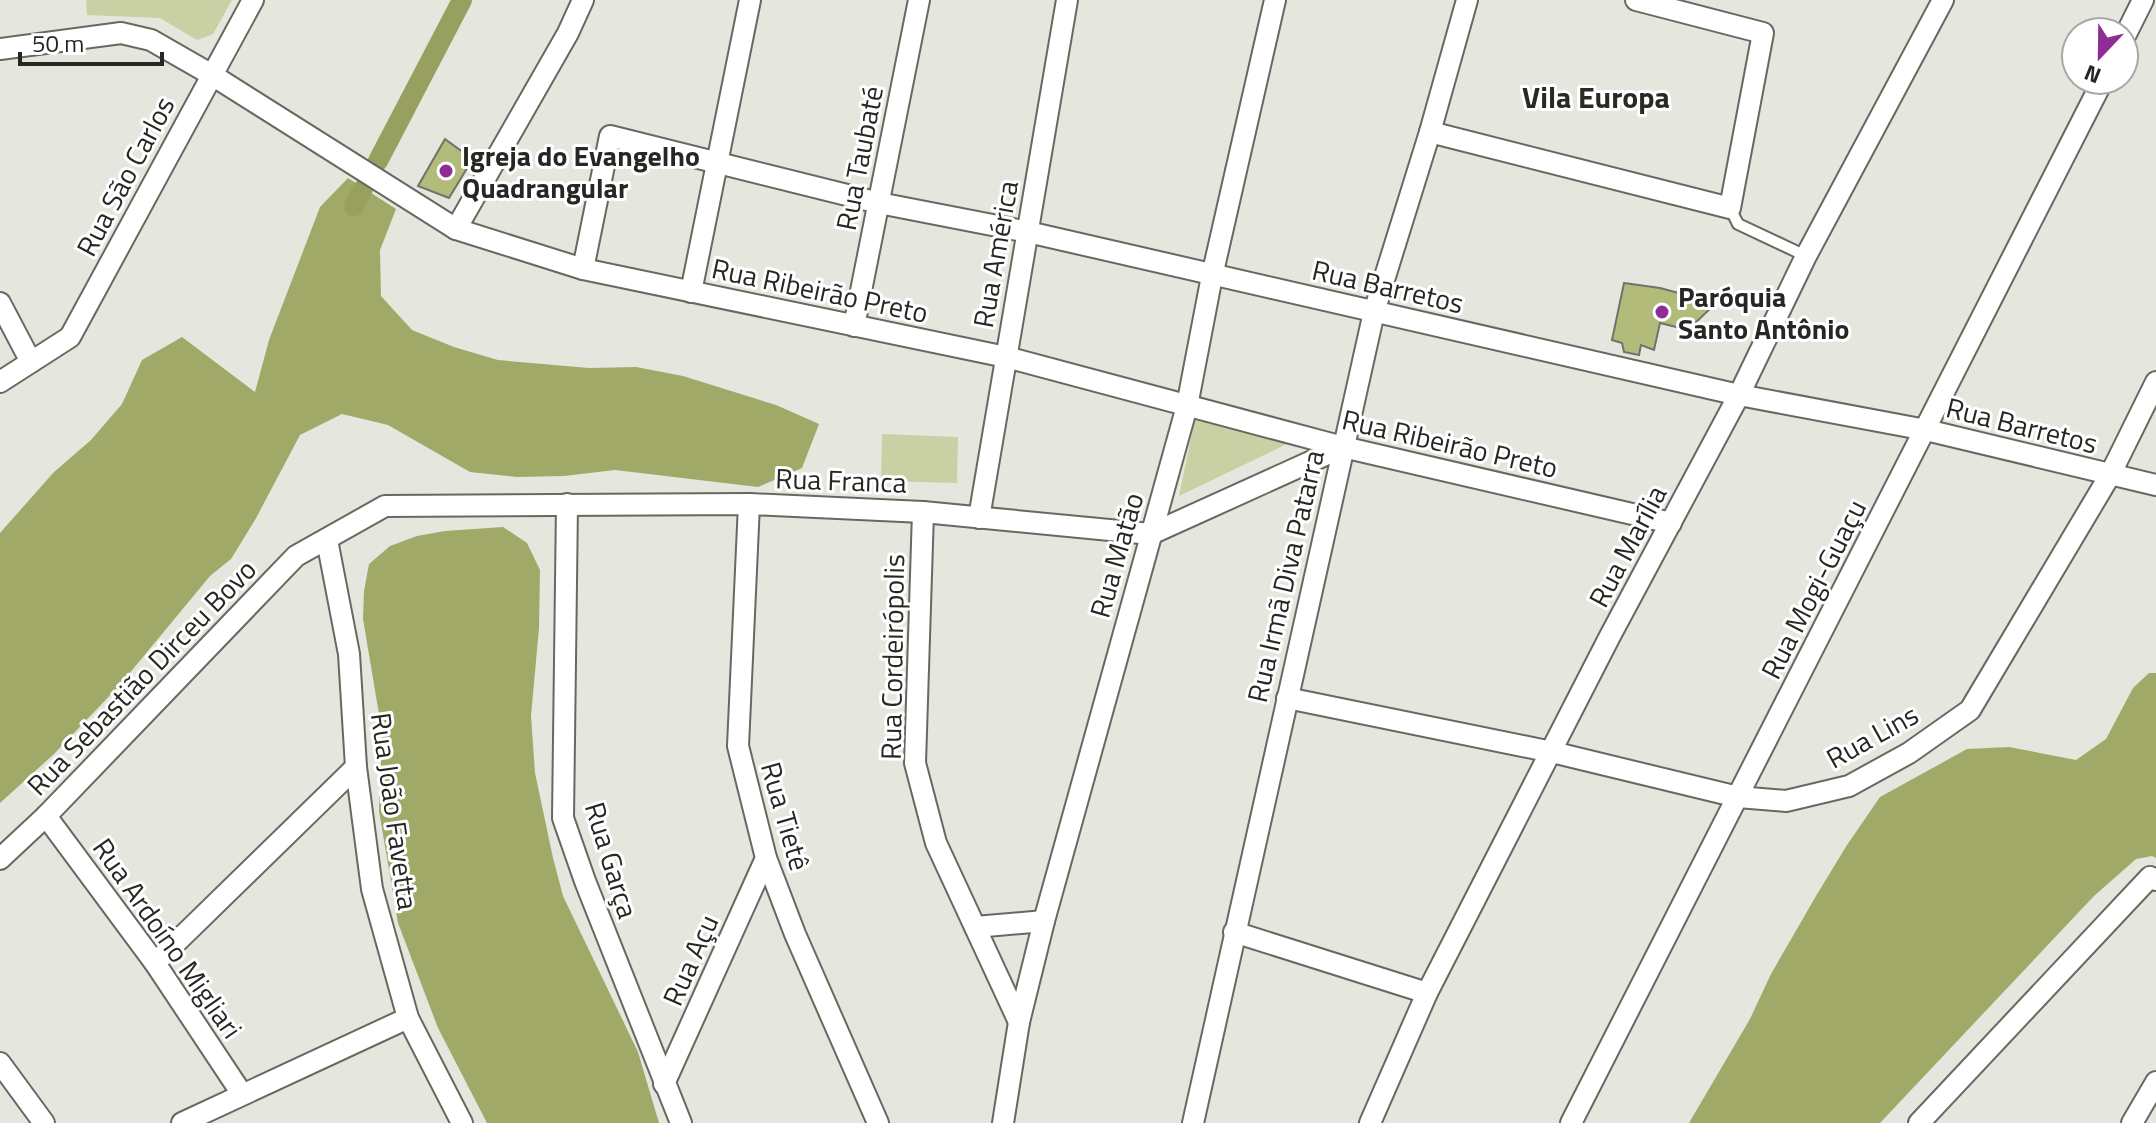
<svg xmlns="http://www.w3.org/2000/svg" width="2156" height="1123" viewBox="0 0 2156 1123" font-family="'Titillium Web',sans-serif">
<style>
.green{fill:#c9d0a4}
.forest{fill:#a0a968}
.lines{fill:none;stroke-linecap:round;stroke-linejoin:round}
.canal{stroke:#98a060;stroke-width:20}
.building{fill:#b2bb7a;stroke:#71726b;stroke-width:2}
.service-casing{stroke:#676961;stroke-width:14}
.minor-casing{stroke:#676961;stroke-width:24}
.service{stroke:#fff;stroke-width:10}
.minor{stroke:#fff;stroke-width:20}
.poi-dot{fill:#8e2d96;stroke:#fff;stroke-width:3}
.labels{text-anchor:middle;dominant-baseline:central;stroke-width:6;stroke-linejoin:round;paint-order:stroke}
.poi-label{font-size:28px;font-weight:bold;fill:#262724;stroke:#fff;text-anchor:start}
.street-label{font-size:28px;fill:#262724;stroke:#fff}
.neighbourhood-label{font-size:30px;font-weight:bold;fill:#292a24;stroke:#fff}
</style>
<rect width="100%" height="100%" fill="#e5e7de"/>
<!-- green -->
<g class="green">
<path d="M86 0H232L213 34 197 40 160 18 87 15Z"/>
<path d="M1195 419 1291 442 1179 496Z"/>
<path d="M882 434 958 437 957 483 881 481Z"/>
</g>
<!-- forest -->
<g class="forest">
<path d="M348 178 396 209 380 250 381 296 412 330 454 347 498 360 589 368 636 367 683 376 776 405 819 424 802 468 758 487 615 470 564 476 517 477 470 472 388 425 342 414 300 435 255 520 231 559 210 576 119 686 54 754 0 803V533L54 472 91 440 122 404 142 360 182 337 255 392 269 340 320 207Z"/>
<path d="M503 527 527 543 540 570 539 628 531 716 535 773 553 858 563 896 638 1052 659 1123H487L438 1028 398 923 379 811 382 732 363 619 364 591 369 564 390 546 417 536 445 531Z"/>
<path d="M2149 673H2156V858L2152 856 2136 859 2094 896 1880 1123H1689L1750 1019 1771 974 1816 896 1847 845 1880 797 1967 749 2009 747 2076 760 2106 739 2133 688Z"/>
</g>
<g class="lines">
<!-- canal -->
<g class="canal">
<path d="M378 161 462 0"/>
<path d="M354 206 363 189"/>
</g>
</g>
<!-- building -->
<g class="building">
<path d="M445 139 460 150 475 155 449 198 418 186Z"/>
<path d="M1624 283 1660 288 1716 303 1688 330 1660 323 1654 350 1641 345 1639 355 1624 352 1622 343 1612 340Z"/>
</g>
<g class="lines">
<defs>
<path id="service" d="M1730 208 1738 224 1806 256"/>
<g id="minor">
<path d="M2124 38 2143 0"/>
<path d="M0 49 121 33 151 40 212 75 456 229 583 269 1006 357 1343 447 1671 523"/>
<path d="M1430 132 1730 208 1763 33 1636 0"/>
<path d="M456 229 568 33 583 0"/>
<path d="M583 269 610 136 879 203 1028 232 1739 395 1926 430 2156 485"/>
<path d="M691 292 750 0"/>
<path d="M0 303 31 362"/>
<path d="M854 326 919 0"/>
<path d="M0 382 70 337 253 0"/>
<path d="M567 504 563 818 585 881 681 1123"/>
<path d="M749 504 738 746 766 858 795 934 878 1123"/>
<path d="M923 512 915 763 936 843 1019 1022"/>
<path d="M979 518 1067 0"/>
<path d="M327 540 349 654 356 767 372 889 408 1018 462 1123"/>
<path d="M1287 698 1552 752 1738 797 1786 801 1849 786 1909 753 1970 710 2110 475 2156 382"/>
<path d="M46 816 155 963 242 1094"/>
<path d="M0 859 46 816 296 556 385 506 749 504 923 512 1151 534 1343 447"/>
<path d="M975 927 1044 921"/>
<path d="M1234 932 1427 993"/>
<path d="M155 963 356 767"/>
<path d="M0 1063 44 1123"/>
<path d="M664 1084 766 858"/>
<path d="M182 1123 408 1018"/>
<path d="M1003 1123 1019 1022 1044 921 1187 406 1212 276 1275 0"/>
<path d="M1193 1123 1374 312 1430 132 1467 0"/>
<path d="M1370 1123 1427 993 1610 636 1739 395 1806 256 1943 0"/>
<path d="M1571 1123 2103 80"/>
<path d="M1919 1123 2150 877 2156 880"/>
<path d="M2132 1123 2156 1082"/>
</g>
</defs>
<!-- service casing -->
<use href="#service" class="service-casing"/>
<!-- minor casing -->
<use href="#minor" class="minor-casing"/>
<!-- service -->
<use href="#service" class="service"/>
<!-- minor -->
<use href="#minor" class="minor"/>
</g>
<!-- markers -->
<g class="poi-dot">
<circle cx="446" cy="171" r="8"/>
<circle cx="1662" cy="312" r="8"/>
</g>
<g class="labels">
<!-- poi labels -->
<g class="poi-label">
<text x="462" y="155">Igreja do Evangelho<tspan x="462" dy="32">Quadrangular</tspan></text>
<text x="1678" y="296">Paróquia<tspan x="1678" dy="32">Santo Antônio</tspan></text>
</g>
<!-- street labels -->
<g class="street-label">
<text transform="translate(859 158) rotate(-79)">Rua Taubaté</text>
<text transform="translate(125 176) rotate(-62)">Rua São Carlos</text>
<text transform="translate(995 254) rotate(-80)">Rua América</text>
<text transform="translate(1388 286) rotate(13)">Rua Barretos</text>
<text transform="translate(820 290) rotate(12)">Rua Ribeirão Preto</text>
<text transform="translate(2022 425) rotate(14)">Rua Barretos</text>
<text transform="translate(1450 443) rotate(13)">Rua Ribeirão Preto</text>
<text transform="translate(841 480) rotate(2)">Rua Franca</text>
<text transform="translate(1627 546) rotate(-62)">Rua Marília</text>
<text transform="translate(1116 555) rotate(-74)">Rua Matão</text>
<text transform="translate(1285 576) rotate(-77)">Rua Irmã Diva Patarra</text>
<text transform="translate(1813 589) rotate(-63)">Rua Mogi-Guaçu</text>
<text transform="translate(892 657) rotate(-89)">Rua Cordeirópolis</text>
<text transform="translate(141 677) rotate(-46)">Rua Sebastião Dirceu Bovo</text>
<text transform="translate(1872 736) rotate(-29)">Rua Lins</text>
<text transform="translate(395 811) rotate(82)">Rua João Favetta</text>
<text transform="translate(786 816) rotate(74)">Rua Tietê</text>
<text transform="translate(612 860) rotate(73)">Rua Garça</text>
<text transform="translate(168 938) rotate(55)">Rua Ardoíno Migliari</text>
<text transform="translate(690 960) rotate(-66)">Rua Açu</text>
</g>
<!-- neighbourhood labels -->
<g class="neighbourhood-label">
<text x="1596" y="97">Vila Europa</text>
</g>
</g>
<!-- north arrow -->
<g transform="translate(2100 56) rotate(202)"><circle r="38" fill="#ffffff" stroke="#a8a9a7" stroke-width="2"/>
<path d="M0-6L14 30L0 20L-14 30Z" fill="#8e2d96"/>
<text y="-12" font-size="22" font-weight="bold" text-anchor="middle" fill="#262724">N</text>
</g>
<!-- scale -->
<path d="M20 52v12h142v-12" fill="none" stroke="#262724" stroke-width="4"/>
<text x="32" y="52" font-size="24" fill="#262724" stroke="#ffffff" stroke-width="6" paint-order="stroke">50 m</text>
</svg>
